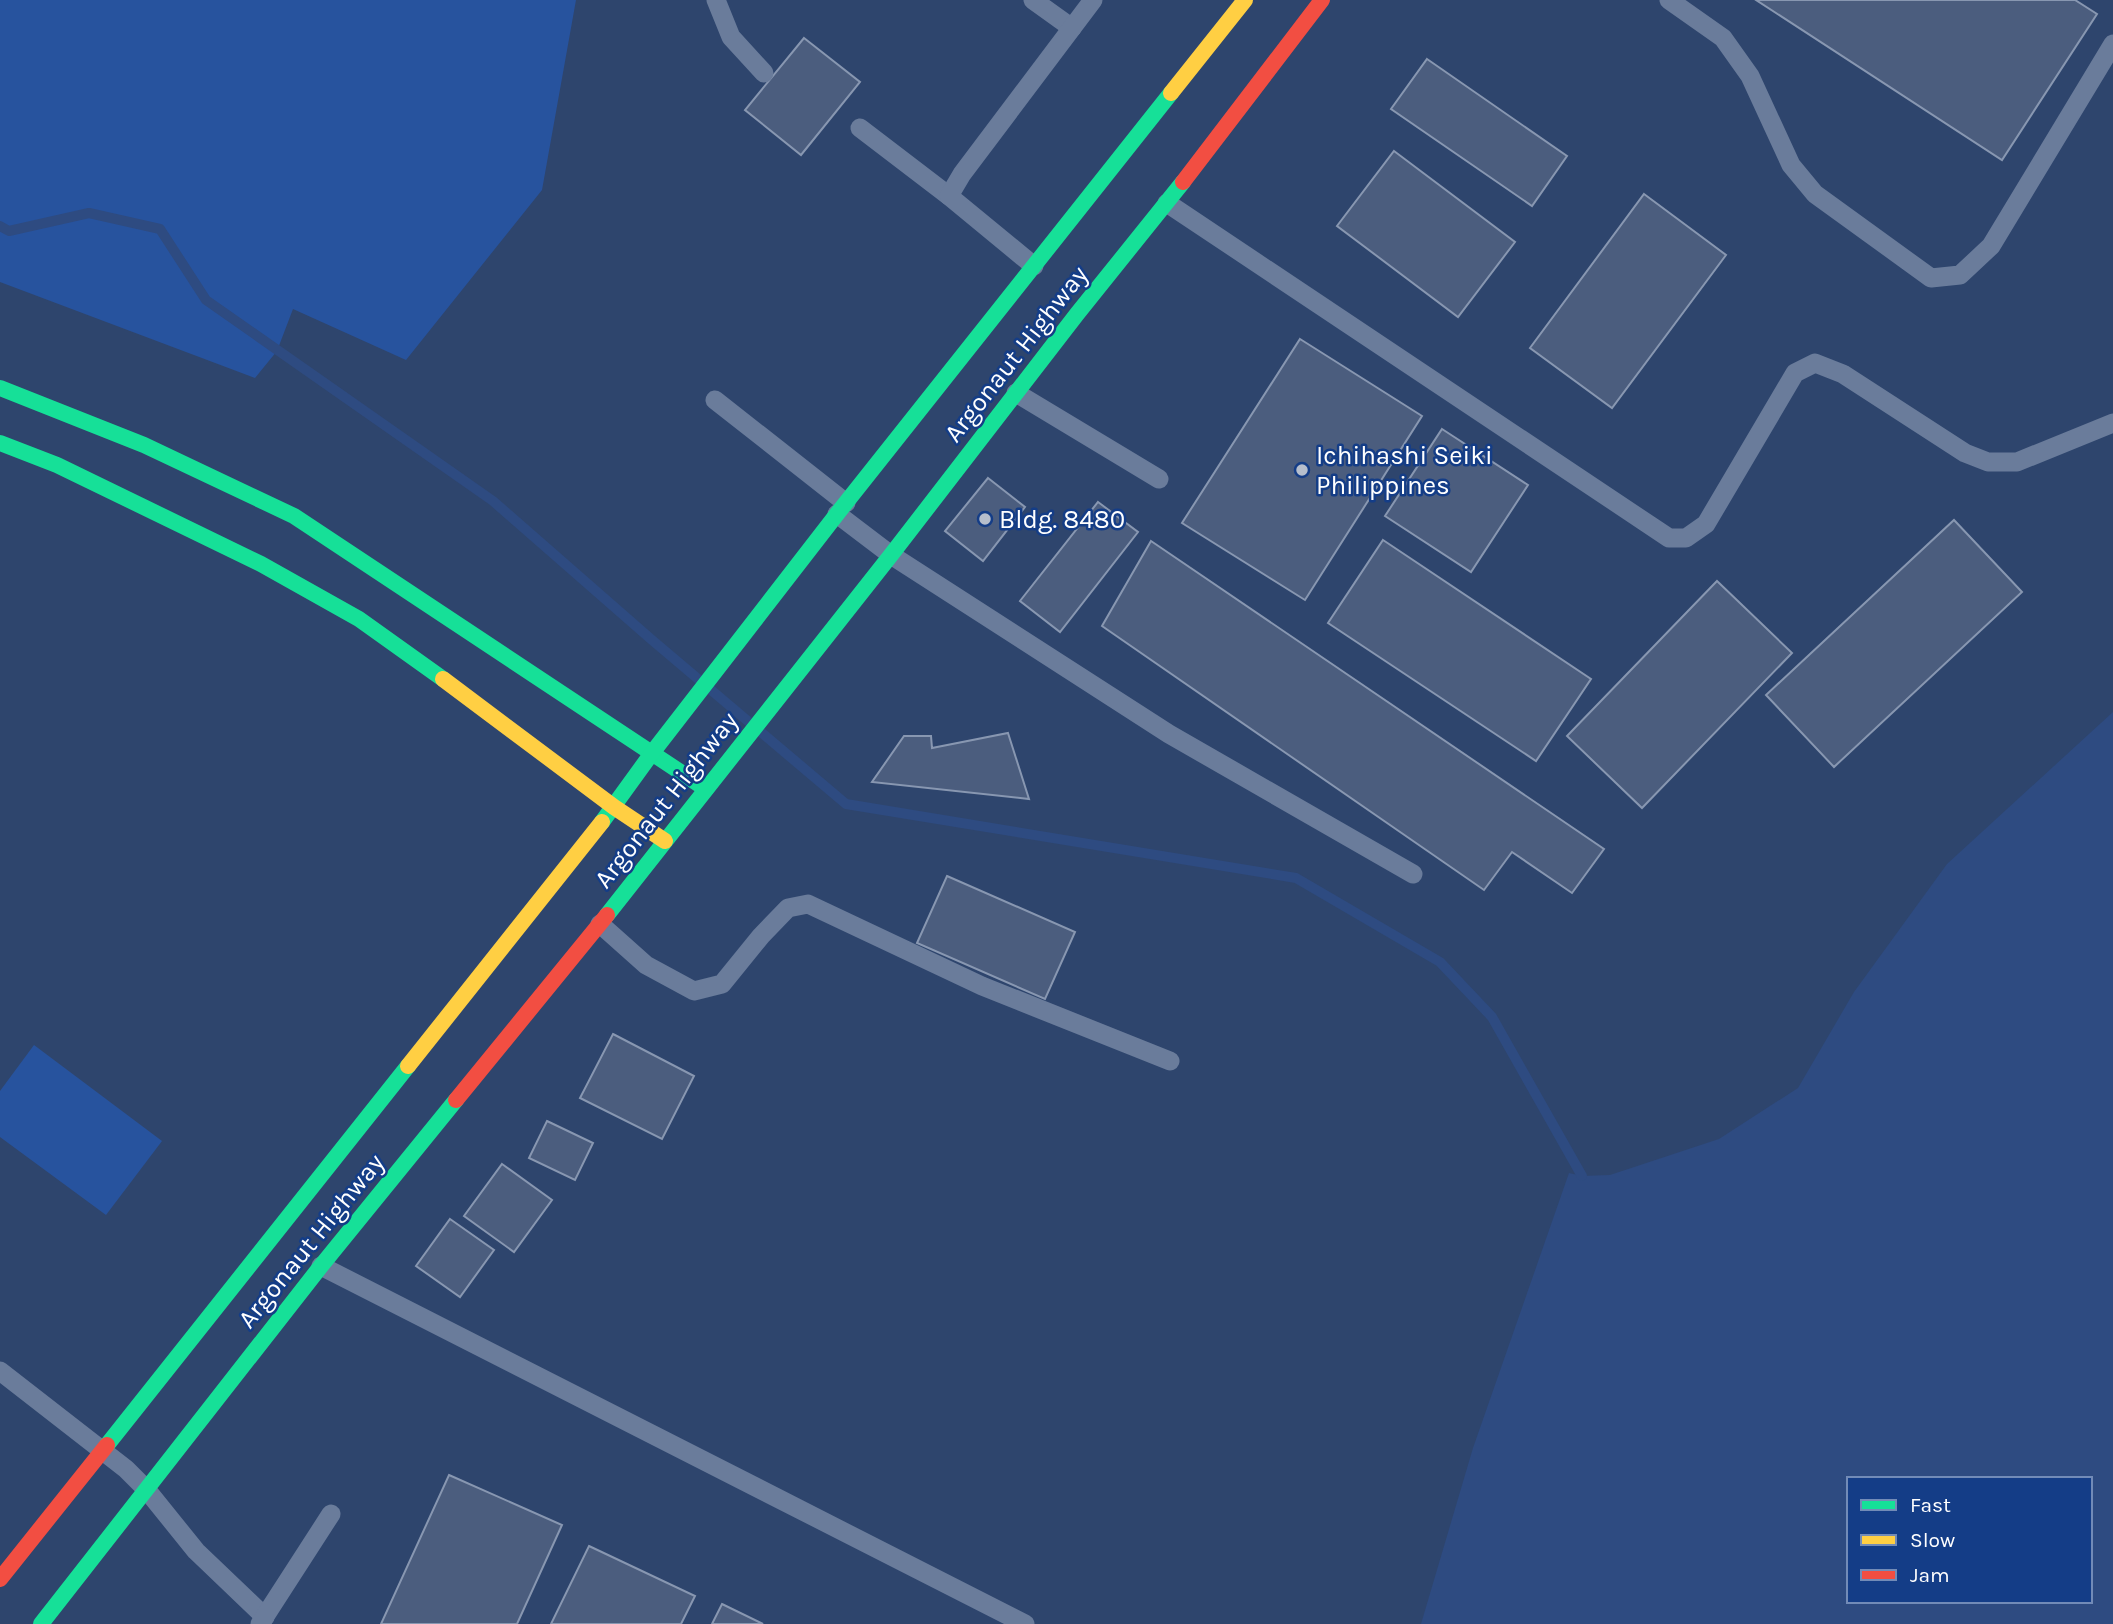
<svg xmlns="http://www.w3.org/2000/svg" width="2113" height="1624" viewBox="0 0 2113 1624" font-family="Karla,sans-serif">
<style>
.green{fill:#27539e}
.water{fill:#2e4b81;fill-rule:evenodd}
.lines{fill:none;stroke-linecap:round;stroke-linejoin:round}
.stream{stroke:#2e4b81;stroke-width:10}
.building{fill:#4b5d7e;stroke:#8897b1;stroke-width:2}
.lane{stroke:#6a7c9b;stroke-width:19}
.fast{stroke:#16e098;stroke-width:16}
.slow{stroke:#ffcf43;stroke-width:16}
.jam{stroke:#f24e42;stroke-width:16}
.poi-dot{fill:#b6becc;stroke:#143d87;stroke-width:2.5}
.labels{text-anchor:middle;dominant-baseline:central;stroke-width:5;stroke-linejoin:round;paint-order:stroke}
.street-label{font-size:26px;fill:#fff;stroke:#143d87}
.poi-label{font-size:26px;fill:#fff;stroke:#143d87;text-anchor:start}
</style>
<rect width="100%" height="100%" fill="#2e456d"/>
<!-- green -->
<g class="green">
<path d="M0 0H576L542 190 406 360 293 309 277 351 255 378 0 282Z"/>
<path d="M34 1045 162 1141 106 1215 0 1137V1091Z"/>
</g>
<!-- water -->
<path class="water" d="M2113 712V1624H1421L1473 1448 1569 1173 1582 1176 1610 1175 1719 1139 1798 1088 1854 992 1947 864ZM1849 1479H2090V1601H1849Z"/>
<g class="lines">
<!-- stream -->
<path class="stream" d="M0 226 9 231 89 213 160 229 206 300 493 501 652 640 846 804 1296 878 1440 962 1492 1017 1582 1176"/>
</g>
<!-- building -->
<g class="building">
<path d="M1756 0H2075L2097 14 2002 160Z"/>
<path d="M804 38 860 82 801 155 745 110Z"/>
<path d="M1427 59 1567 156 1532 206 1391 109Z"/>
<path d="M1394 151 1515 242 1458 317 1337 226Z"/>
<path d="M1644 194 1726 255 1612 408 1530 348Z"/>
<path d="M1300 339 1422 416 1305 600 1182 523Z"/>
<path d="M1442 429 1528 485 1471 572 1385 516Z"/>
<path d="M988 478 1025 507 983 561 945 531Z"/>
<path d="M1098 502 1138 532 1060 632 1020 601Z"/>
<path d="M1954 520 2022 592 1834 767 1766 695Z"/>
<path d="M1383 540 1591 679 1536 761 1328 623Z"/>
<path d="M1151 541 1604 849 1572 893 1512 852 1484 890 1102 626Z"/>
<path d="M1717 581 1792 653 1642 808 1567 736Z"/>
<path d="M1008 733 1029 799 872 782 904 736H931L932 748Z"/>
<path d="M947 876 1075 932 1045 999 917 943Z"/>
<path d="M613 1034 694 1076 662 1139 580 1098Z"/>
<path d="M547 1121 593 1143 575 1180 529 1158Z"/>
<path d="M502 1164 552 1200 514 1252 464 1216Z"/>
<path d="M450 1219 494 1250 460 1297 416 1266Z"/>
<path d="M449 1475 562 1525 517 1624H381Z"/>
<path d="M589 1546 695 1596 681 1624H551Z"/>
<path d="M722 1604 763 1624H712Z"/>
</g>
<g class="lines">
<!-- lane -->
<g class="lane">
<path d="M716 0 731 37 764 73"/>
<path d="M1033 0 1072 28"/>
<path d="M1669 0 1723 38 1750 76 1791 165 1815 194 1931 278 1960 275 1991 246 2113 44"/>
<path d="M860 128 949 196"/>
<path d="M1167 203 1669 538H1686L1706 524 1795 373 1815 363 1843 374 1965 453 1988 462H2017L2113 423"/>
<path d="M1034 266 949 196 962 174 1093 0"/>
<path d="M1016 393 1159 479"/>
<path d="M715 400 846 503"/>
<path d="M837 514 891 555 1169 734 1413 874"/>
<path d="M600 924 646 965 694 991 722 984 761 936 788 908 808 904 982 986 1170 1061"/>
<path d="M321 1266 1025 1624"/>
<path d="M0 1371 126 1469 146 1489 196 1551 265 1617"/>
<path d="M260 1624 331 1514"/>
</g>
<!-- fast -->
<g class="fast">
<path d="M0 388 144 445 294 516 706 789"/>
<path d="M0 443 57 465 261 564 359 619 443 679"/>
<path d="M602 822 652 753 837 514 1171 93"/>
<path d="M607 915 891 555 1077 314 1183 182"/>
<path d="M107 1445 408 1066"/>
<path d="M41 1624 321 1266 456 1100"/>
</g>
<!-- slow -->
<g class="slow">
<path d="M1171 93 1245 0"/>
<path d="M443 679 614 807 665 841"/>
<path d="M408 1066 602 822"/>
</g>
<!-- jam -->
<g class="jam">
<path d="M1183 182 1322 0"/>
<path d="M456 1100 607 915"/>
<path d="M0 1579 107 1445"/>
</g>
</g>
<!-- markers -->
<g class="poi-dot">
<circle cx="1302" cy="470" r="7"/>
<circle cx="985" cy="519" r="7"/>
</g>
<g class="labels">
<!-- street labels -->
<g class="street-label">
<text transform="translate(1016 354) rotate(-52)">Argonaut Highway</text>
<text transform="translate(666 800) rotate(-52)">Argonaut Highway</text>
<text transform="translate(311 1241) rotate(-51)">Argonaut Highway</text>
</g>
<!-- poi labels -->
<g class="poi-label">
<text x="1316" y="455">Ichihashi Seiki<tspan x="1316" dy="30">Philippines</tspan></text>
<text x="999" y="519">Bldg. 8480</text>
</g>
</g>
<!-- legend -->
<rect x="1847" y="1477" width="245" height="126" fill="#143d87" stroke="#728bb7" stroke-width="2"/>
<rect x="1861" y="1500" width="35" height="10" fill="#16e098" stroke="#728bb7" stroke-width="2"/>
<text x="1910" y="1512" font-size="21" fill="#ffffff">Fast</text>
<rect x="1861" y="1535" width="35" height="10" fill="#ffcf43" stroke="#728bb7" stroke-width="2"/>
<text x="1910" y="1547" font-size="21" fill="#ffffff">Slow</text>
<rect x="1861" y="1570" width="35" height="10" fill="#f24e42" stroke="#728bb7" stroke-width="2"/>
<text x="1910" y="1582" font-size="21" fill="#ffffff">Jam</text>
</svg>
